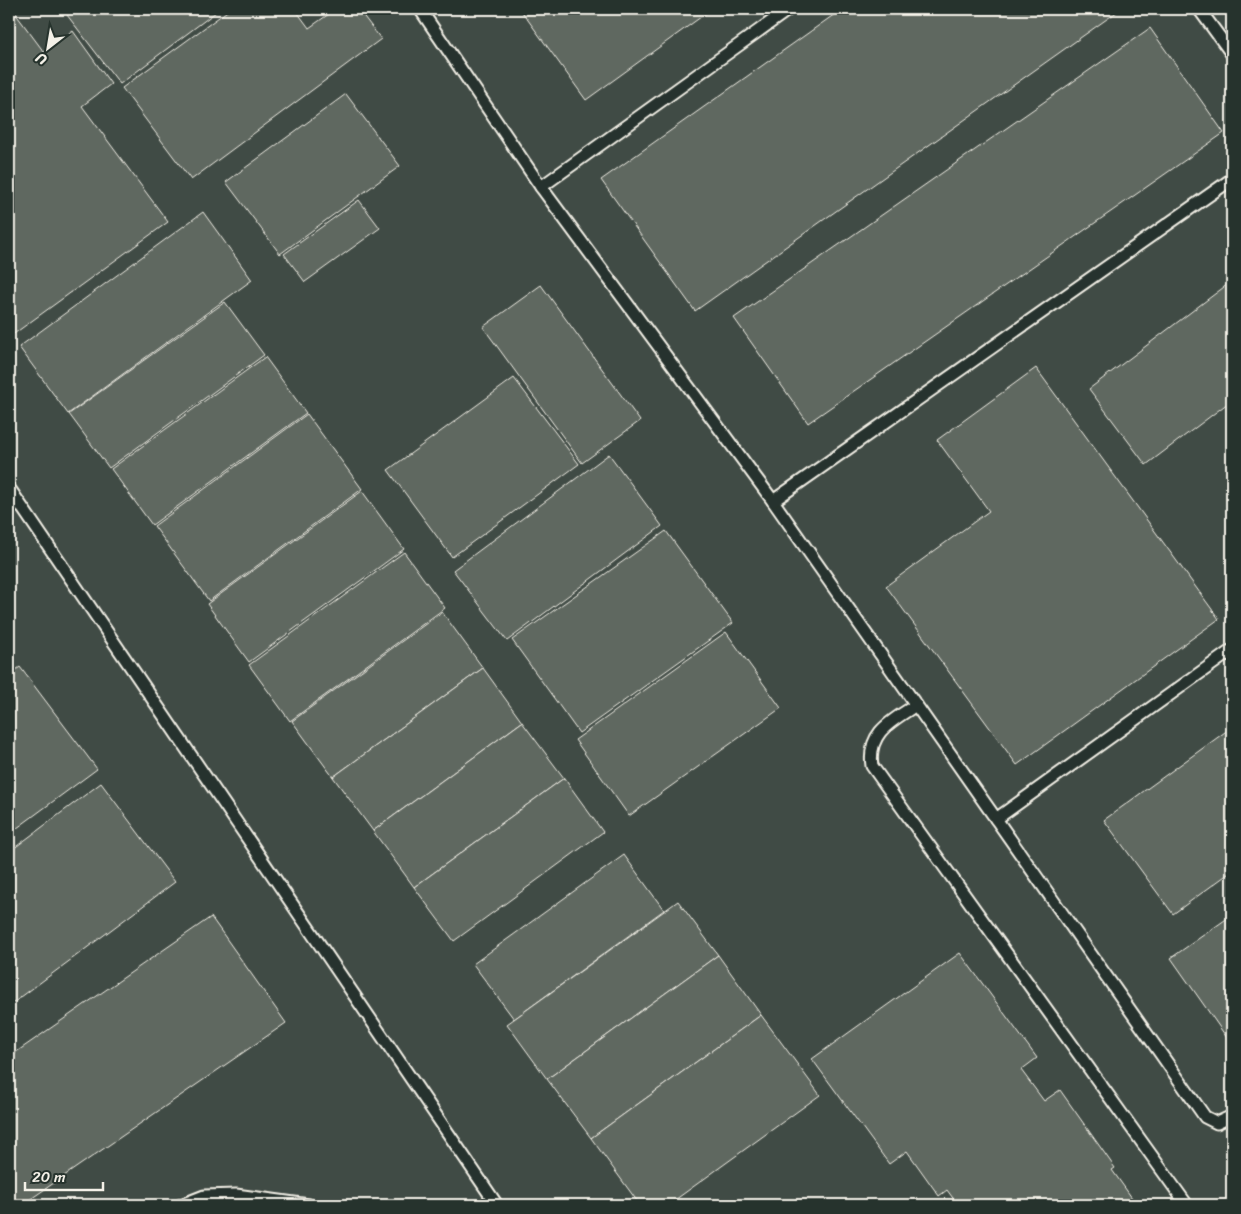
<svg xmlns="http://www.w3.org/2000/svg" width="1241" height="1214" viewBox="0 0 1241 1214" font-family="Sriracha,sans-serif">
<style>
.built{fill:#404b44}
.building{fill:#5f6861;stroke:#f4f1e8}
.lines{fill:none;stroke-linecap:round;stroke-linejoin:round}
.service-casing{stroke:#f4f1e8;stroke-width:15}
.service{stroke:#26332d;stroke-width:11}
</style>
<rect width="100%" height="100%" fill="#323e38"/>
<filter id="ink" filterUnits="userSpaceOnUse"><feTurbulence type="fractalNoise" baseFrequency=".02" numOctaves="2"/><feDisplacementMap in="SourceGraphic" scale="10" xChannelSelector="R" yChannelSelector="G"/><feConvolveMatrix kernelMatrix="1 2 1 2 8 2 1 2 1" color-interpolation-filters="sRGB"/></filter>
<g filter="url(#ink)">
<!-- built -->
<rect class="built" x="9" y="9" width="1223" height="1196"/>
<!-- building -->
<g class="building">
<path d="M9 9H12L44 52 73 31 111 84 82 106 168 222 11 336 9 333Z"/>
<path d="M76 9H220L120 84 67 15Z"/>
<path d="M230 9H295L309 28 336 9H358L381 39 191 180 122 88Z"/>
<path d="M520 9H712L586 100Z"/>
<path d="M842 9H1121L695 311 601 180Z"/>
<path d="M1150 28 1224 133 808 423 734 318Z"/>
<path d="M346 94 400 166 280 254 226 182Z"/>
<path d="M359 200 380 228 305 282 284 254Z"/>
<path d="M203 212 252 280 68 414 19 347Z"/>
<path d="M1232 281V400L1146 465 1089 389Z"/>
<path d="M541 285 640 421 582 463 483 327Z"/>
<path d="M225 302 264 355 109 468 69 414Z"/>
<path d="M265 357 306 413 152 525 111 469Z"/>
<path d="M1036 368 1219 619 1017 765 886 586 989 511 937 440Z"/>
<path d="M514 378 579 464 452 557 388 470Z"/>
<path d="M307 414 362 489 209 601 154 526Z"/>
<path d="M609 454 662 526 507 641 453 570Z"/>
<path d="M362 491 404 549 249 662 207 604Z"/>
<path d="M666 531 733 623 579 733 512 640Z"/>
<path d="M404 552 445 608 290 721 249 665Z"/>
<path d="M442 612 483 668 333 777 292 721Z"/>
<path d="M726 632 781 708 629 816 575 740Z"/>
<path d="M20 667 97 769 9 834V675Z"/>
<path d="M483 668 522 722 373 831 333 777Z"/>
<path d="M522 722 564 778 414 887 373 831Z"/>
<path d="M1232 727V871L1173 914 1104 820Z"/>
<path d="M564 778 603 832 454 941 414 887Z"/>
<path d="M101 783 175 882 9 1006V852Z"/>
<path d="M624 855 664 910 514 1019 473 964Z"/>
<path d="M678 901 718 955 547 1079 507 1024Z"/>
<path d="M1232 915V1045L1171 958Z"/>
<path d="M211 917 286 1023 22 1205H9V1057Z"/>
<path d="M960 953 1037 1058 1021 1070 1044 1101 1060 1090 1115 1168 1112 1170 1137 1205H958L947 1190 939 1196 907 1151 889 1164 812 1059Z"/>
<path d="M718 955 761 1015 591 1138 547 1079Z"/>
<path d="M761 1015 820 1095 668 1205H640L591 1138Z"/>
</g>
<g class="lines">
<defs>
<g id="service">
<path d="M420 9 541 187 773 501 1205 1117 1217 1123 1232 1116"/>
<path d="M1199 9 1232 54"/>
<path d="M541 187 789 9"/>
<path d="M9 488 497 1205"/>
<path d="M773 501 1232 179"/>
<path d="M916 705C892 721 867 732 872 766L1187 1205"/>
<path d="M996 819 1232 650"/>
<path d="M181 1205 204 1196 236 1195 309 1205"/>
</g>
</defs>
<!-- service casing -->
<use href="#service" class="service-casing"/>
<!-- service -->
<use href="#service" class="service"/>
</g>
</g>
<!-- margin -->
<rect width="1241" height="1214" fill="none" stroke="#26332d" stroke-width="30"/>
<rect x="15" y="15" width="1211" height="1184" fill="none" stroke="#f4f1e8" stroke-width="2" filter="url(#ink)"/>
<!-- north arrow -->
<g transform="translate(48 48) rotate(211)" stroke="#26332d" stroke-width="4" paint-order="stroke">
<path d="M0-4L9 19L0 12L-9 19Z" fill="#f4f1e8"/>
<text y="-8" font-size="14" font-weight="bold" text-anchor="middle" fill="#f4f1e8">U</text>
</g>
<!-- scale -->
<path d="M25 1182v8h78v-8" fill="none" stroke="#f4f1e8" stroke-width="2.5"/>
<text x="32" y="1182" font-size="15" fill="#f4f1e8" stroke="#26332d" stroke-width="4" paint-order="stroke">20 m</text>
</svg>
